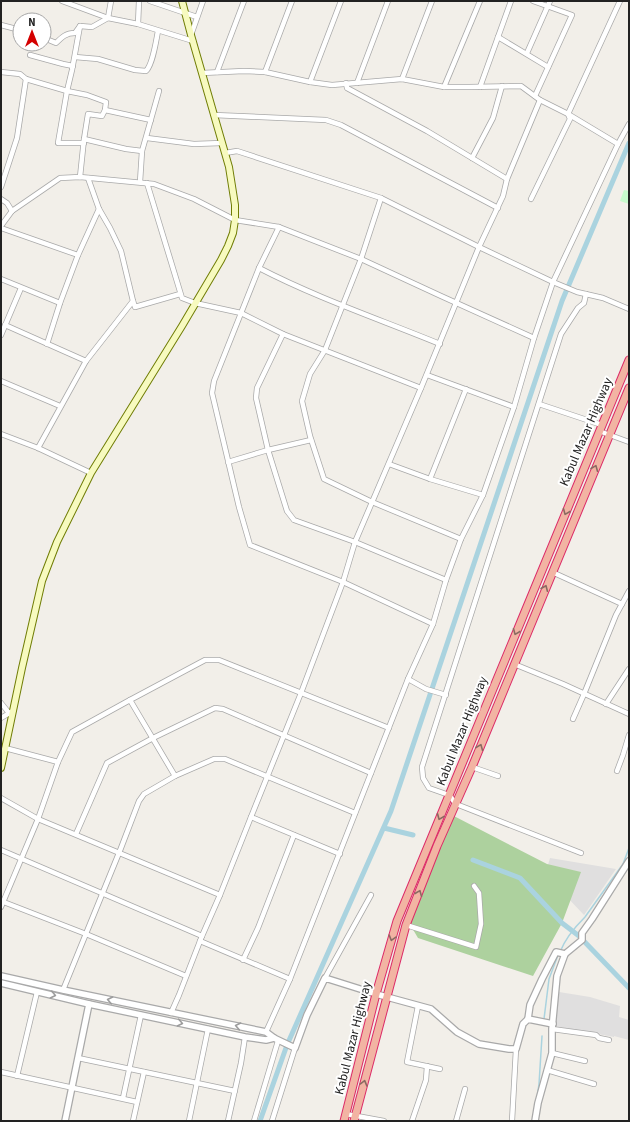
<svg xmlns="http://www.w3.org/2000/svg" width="630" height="1122" viewBox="0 0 630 1122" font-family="'Source Sans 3',sans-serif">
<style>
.residential{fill:#e0dfdf}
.forest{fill:#add19e}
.park{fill:#c8facc}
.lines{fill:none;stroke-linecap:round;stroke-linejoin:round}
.stream{stroke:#aad3df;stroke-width:1.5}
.canal{stroke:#aad3df;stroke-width:5}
.minor-casing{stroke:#a9a9a9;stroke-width:6}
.tertiary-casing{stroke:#a9a9a9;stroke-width:8}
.secondary-casing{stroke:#707d05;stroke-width:8}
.trunk-casing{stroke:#dc2a67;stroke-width:9}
.minor{stroke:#fff;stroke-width:4.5}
.tertiary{stroke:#fff;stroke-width:5.5}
.secondary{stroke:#f7fabf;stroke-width:6}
.trunk{stroke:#f2b4a3;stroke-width:7}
.oneway{stroke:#8a6b62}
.oneway2{stroke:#9c9c9c}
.labels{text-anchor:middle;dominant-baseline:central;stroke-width:4;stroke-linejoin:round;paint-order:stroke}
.street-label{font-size:13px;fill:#222;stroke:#fff}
</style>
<rect width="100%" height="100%" fill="#f2efe9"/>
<!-- residential -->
<g class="residential">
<path d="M550 858 616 869 584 915 567 897 544 879Z"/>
<path d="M553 991 590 997 620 1006 619 1017 629 1020V1040L614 1036V1037L549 1025Z"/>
</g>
<!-- forest -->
<path class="forest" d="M450 814 547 864 581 872 562 923 533 976 418 938 408 921Z"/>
<!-- park -->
<path class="park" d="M624 190 629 191V204L620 201Z"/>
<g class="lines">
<!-- stream -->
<g class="stream">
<path d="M560 952C565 939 575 927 585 917L623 864 629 848"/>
<path d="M544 1019 549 979 558 955"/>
<path d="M537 1098 539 1084 542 1036"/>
</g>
<!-- canal -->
<g class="canal">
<path d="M384 828 413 835"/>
<path d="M473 860 520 878 562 923 579 936 629 988"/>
<path d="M260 1121 287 1045 391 811 562 301 629 143"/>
</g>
<defs>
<g id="minor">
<path d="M62 1 108 18 138 24 193 41"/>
<path d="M150 1 197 17"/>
<path d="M533 1 572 15 535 96"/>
<path d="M138 24 139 1"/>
<path d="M1 25 20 30"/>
<path d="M80 26 72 70 67 91 58 143H84"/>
<path d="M191 35 203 1"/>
<path d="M498 37 548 67"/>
<path d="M44 38 56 43C62 37 66 33 75 33L80 26 92 27 108 18 111 1"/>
<path d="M527 53 550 1"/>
<path d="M30 55 63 64 73 66"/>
<path d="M75 57 98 59 135 70 146 71C153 64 156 41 158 31"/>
<path d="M1 72 20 74 26 79 67 91 87 95 106 102 105 110 102 116 88 114 84 139 80 177"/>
<path d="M217 72 244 1"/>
<path d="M265 72 292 1"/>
<path d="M202 73 244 71 265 72 310 82 332 85 402 79 444 87H469L521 86 540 100 568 114 618 144"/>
<path d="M402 79 432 1"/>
<path d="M310 82 341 1"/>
<path d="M346 83 347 88 427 131 507 179"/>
<path d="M357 83 388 1"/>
<path d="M444 87 480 1"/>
<path d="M480 87 511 1"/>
<path d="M105 110 151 120"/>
<path d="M214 115 326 120 341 125 498 208"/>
<path d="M147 138 194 144 222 143"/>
<path d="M84 139 126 149 142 151"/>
<path d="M225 153 237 151 381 198 479 247 553 282 577 292 603 298 629 309"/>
<path d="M472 158 493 118 502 86"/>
<path d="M140 182 142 151 159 91"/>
<path d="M147 183 182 298 195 303 241 313 283 334 421 388"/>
<path d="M1 187 17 138 26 79"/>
<path d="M381 198 361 259 325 350 310 374 302 401 310 436 324 479 372 502 461 539"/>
<path d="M1 199 7 203 12 211"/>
<path d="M531 199 567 125 570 119 568 114 620 1"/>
<path d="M1 226 12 211 60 178 80 177 154 184 194 199 235 220 279 227 361 259 441 296 534 338"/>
<path d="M279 227 259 268 214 381 212 393 239 507 250 545 343 582 433 624"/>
<path d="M1 228 78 255"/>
<path d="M259 268C317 298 379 319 440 344"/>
<path d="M1 279 60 303"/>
<path d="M133 301 135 307 180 294"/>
<path d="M5 325 86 361"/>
<path d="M283 334 257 388 256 398 268 450 287 511 294 520 355 542 446 580"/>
<path d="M1 335 21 288"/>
<path d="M47 344 60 303 78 255 99 209"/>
<path d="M427 375 514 407"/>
<path d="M1 381 60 406"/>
<path d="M539 404 602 425"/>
<path d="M599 431 629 442"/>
<path d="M1 434 38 448 91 473"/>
<path d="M38 448 86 361 133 301 121 251 110 228 99 209 88 178"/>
<path d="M228 462 268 450 311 440"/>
<path d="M389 464 430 479 483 495"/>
<path d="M430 479 466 389"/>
<path d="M552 572 622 604"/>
<path d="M514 664 563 684 629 714"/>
<path d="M408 679 426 689 446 695"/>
<path d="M1 703 9 713"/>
<path d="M606 704 629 669"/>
<path d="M1 718 13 711"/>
<path d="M573 719 584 694 616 615 629 591"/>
<path d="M5 748 58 762"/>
<path d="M472 767 498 776"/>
<path d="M617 771 623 755 629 735"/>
<path d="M175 776 214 759H225L355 813"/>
<path d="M1 798 38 819 220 895"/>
<path d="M251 817 340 854"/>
<path d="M76 834 107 763 153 738 215 708 223 709 371 773"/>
<path d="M1 850 202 936"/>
<path d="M581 853 456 804 449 795 429 788 423 778 422 767 561 334 578 308 584 303 586 294"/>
<path d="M1 901 86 934 186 976"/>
<path d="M1 907 38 819 58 762 72 732 130 700"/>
<path d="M406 925 476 947 481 924 479 893 474 886"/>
<path d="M200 941 290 979"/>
<path d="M243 960 258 928 294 835"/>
<path d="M325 978 371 895"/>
<path d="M63 990 121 848 139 801 144 794 175 776 130 700 205 660H219L389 728"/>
<path d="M418 1006 407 1062 440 1069"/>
<path d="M171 1013 179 995 202 936 220 895 251 817 301 693 343 582 355 542 421 388 479 247 503 196 507 179 540 100"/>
<path d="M552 1029 596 1035 599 1038 609 1040"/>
<path d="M266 1032 290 979 408 679 433 624 446 580 461 539 483 495 514 407 534 338 553 282 618 144 629 124"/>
<path d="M552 1053 585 1061"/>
<path d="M78 1058 235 1091"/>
<path d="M547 1070 594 1084"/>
<path d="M1 1072 137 1102"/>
<path d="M17 1076 37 992"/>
<path d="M123 1098 141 1015"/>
<path d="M346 1114 384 1121"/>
<path d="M133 1121 144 1072"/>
<path d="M189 1121 208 1029"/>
<path d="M228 1121 241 1063 245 1037"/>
<path d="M254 1121 278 1041"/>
<path d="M272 1121 295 1048"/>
<path d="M412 1121 426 1080 427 1066"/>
<path d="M456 1121 465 1089"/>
<path d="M512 1121 516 1049"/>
</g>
<g id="tertiary">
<path d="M1 976 63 990 266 1032 274 1038 295 1048 307 1015 325 978 376 994 431 1009 457 1032 479 1044 509 1049H516L523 1024 528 1019 553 1024"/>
<path d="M1 983 89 1004 245 1037 266 1040 274 1038"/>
<path d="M528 1019 530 1005 542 979 556 952 565 954"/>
<path d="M65 1121 89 1004"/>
<path d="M535 1121 538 1103 552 1053V1029L557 976 565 954 582 940V933L592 919 629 861"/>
</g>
<path id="secondary" d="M1 768 22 668 42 581 57 542 91 473 182 326 221 260 228 246 233 233 235 220V205L229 167 191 35 182 1"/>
<g id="trunk">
<path d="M344 1121 376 994 397 921 629 360"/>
<path d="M354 1121 406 925 437 846 472 767 629 388"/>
</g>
</defs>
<!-- minor casing -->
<use href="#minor" class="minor-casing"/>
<!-- tertiary casing -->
<use href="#tertiary" class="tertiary-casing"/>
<!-- secondary casing -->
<use href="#secondary" class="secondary-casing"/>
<!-- trunk casing -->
<use href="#trunk" class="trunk-casing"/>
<!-- minor -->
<use href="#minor" class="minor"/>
<!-- tertiary -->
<use href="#tertiary" class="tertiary"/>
<!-- secondary -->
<use href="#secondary" class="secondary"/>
<!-- trunk -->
<use href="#trunk" class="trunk"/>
</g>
<!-- one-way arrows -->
<defs><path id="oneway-chevron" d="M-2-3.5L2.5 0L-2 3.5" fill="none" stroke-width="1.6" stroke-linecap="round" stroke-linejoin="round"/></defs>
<g class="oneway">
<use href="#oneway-chevron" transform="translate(595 468) rotate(-68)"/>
<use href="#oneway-chevron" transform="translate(566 512) rotate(112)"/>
<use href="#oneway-chevron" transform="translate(545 588) rotate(-67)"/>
<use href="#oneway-chevron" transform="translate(516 632) rotate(112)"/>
<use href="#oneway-chevron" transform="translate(480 747) rotate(-68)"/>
<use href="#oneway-chevron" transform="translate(440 817) rotate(112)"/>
<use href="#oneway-chevron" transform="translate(419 893) rotate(-68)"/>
<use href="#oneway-chevron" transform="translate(392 938) rotate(106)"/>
<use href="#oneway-chevron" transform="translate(364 1083) rotate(-75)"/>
</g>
<g class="oneway2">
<use href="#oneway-chevron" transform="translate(53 995) rotate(13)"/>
<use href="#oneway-chevron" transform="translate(110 1000) rotate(-168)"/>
<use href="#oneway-chevron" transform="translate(180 1023) rotate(12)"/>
<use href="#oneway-chevron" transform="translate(238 1026) rotate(-168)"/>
</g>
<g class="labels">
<!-- street labels -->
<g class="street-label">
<text transform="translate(586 432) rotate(-67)">Kabul Mazar Highway</text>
<text transform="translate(462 731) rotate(-68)">Kabul Mazar Highway</text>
<text transform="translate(353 1038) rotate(-76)">Kabul Mazar Highway</text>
</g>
</g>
<!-- border -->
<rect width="630" height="1122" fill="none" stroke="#222222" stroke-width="4"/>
<!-- north arrow -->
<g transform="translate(32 32)"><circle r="19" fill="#ffffff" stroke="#a7a7a7"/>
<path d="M0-3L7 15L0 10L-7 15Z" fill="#d40000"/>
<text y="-6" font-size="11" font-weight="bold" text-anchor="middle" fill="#222222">N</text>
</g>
</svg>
